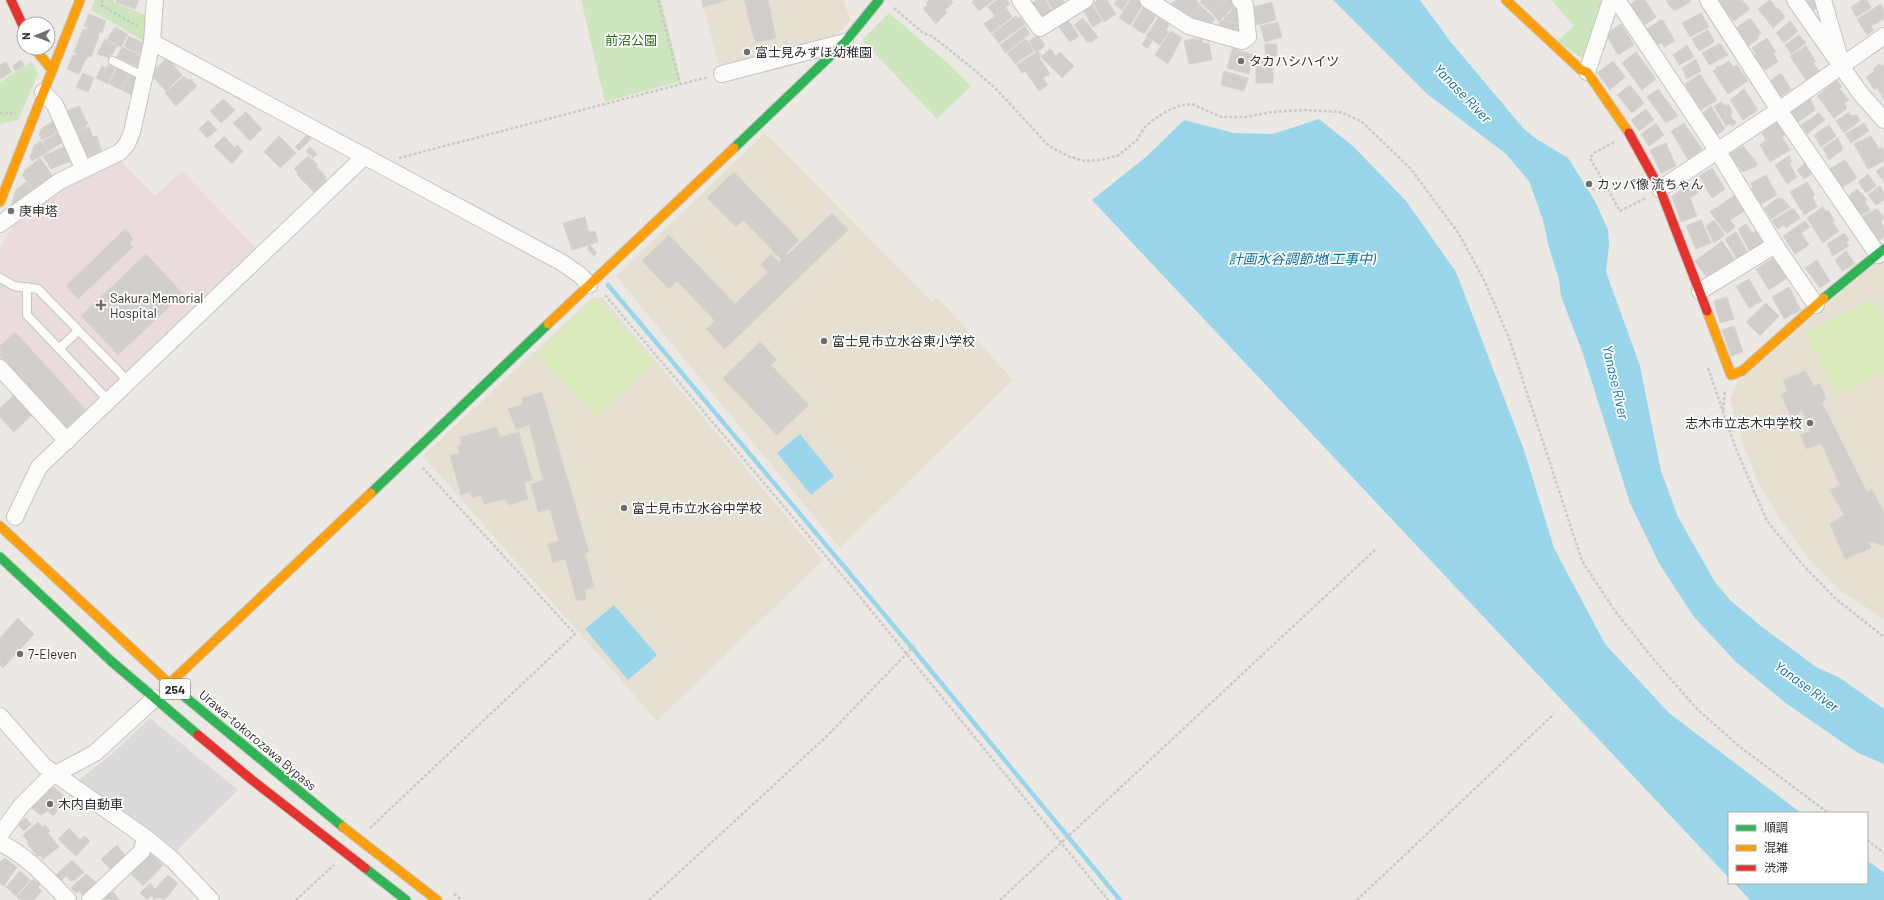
<svg xmlns="http://www.w3.org/2000/svg" width="1884" height="900" viewBox="0 0 1884 900" font-family="Barlow,'Noto Sans JP',sans-serif">
<style>
.industrial{fill:#dcd9db}
.education{fill:#e6e0d3}
.medical{fill:#e9dcdb}
.green{fill:#cee6be}
.pitch{fill:#d9eabb}
.water{fill:#99d6ec}
.lines{fill:none;stroke-linecap:round;stroke-linejoin:round}
.stream{stroke:#99d6ec;stroke-width:4.5}
.building{fill:#d1cecb;stroke:#d7d4d0}
.lane-casing{stroke:#c5c4c5;stroke-width:10}
.street-casing{stroke:#c5c4c5;stroke-width:18}
.fast-casing{stroke:#c5c4c5;stroke-width:11}
.slow-casing{stroke:#c5c4c5;stroke-width:11}
.jam-casing{stroke:#c5c4c5;stroke-width:11}
.path{stroke:#c9c9c8;stroke-width:2.5;stroke-dasharray:3 2;stroke-linecap:butt}
.lane{stroke:#fcfcfb;stroke-width:8}
.street{stroke:#fcfcfb;stroke-width:16}
.fast{stroke:#30b455;stroke-width:9}
.slow{stroke:#ff9f0a;stroke-width:9}
.jam{stroke:#e5322d;stroke-width:9}
.poi-dot{fill:#706f6e;stroke:#fff;stroke-width:1.5}
.labels{text-anchor:middle;dominant-baseline:central;stroke-width:3.5;stroke-linejoin:round;paint-order:stroke}
.shield{fill:#fff;stroke:#6d6d6d;stroke-width:1}
.shield-label{font-size:12px;font-weight:bold;fill:#2e2e2e}
.park-label{font-size:13px;fill:#2c6e1b;stroke:#fff}
.poi-label{font-size:13px;fill:#2e2e2e;stroke:#fff;text-anchor:start}
.street-label{font-size:13px;fill:#2e2e2e;stroke:#fff}
.water-label{font-size:14px;font-style:italic;fill:#0d6fa3;stroke:#fff}
</style>
<rect width="100%" height="100%" fill="#ece8e4"/>
<!-- industrial -->
<path class="industrial" d="M150 718 238 790 176 851 154 832 94 792 79 780 112 754Z"/>
<!-- education -->
<g class="education">
<path d="M702 0H844L850 20 837 35 720 70Z"/>
<path d="M765 133 932 302 938 298 1013 380 840 548 616 276Z"/>
<path d="M1884 255V619L1841 591 1808 558 1778 516 1757 481 1744 446 1730 399 1738 382Z"/>
<path d="M602 297 823 560 657 721 423 456 592 298Z"/>
</g>
<!-- medical -->
<path class="medical" d="M120 161 155 196 182 171 258 250 67 433 0 360V249L16 220 65 187Z"/>
<!-- green -->
<g class="green">
<path d="M95 0H114V2L148 16 147 43 91 10Z"/>
<path d="M581 0H661L681 81 605 102Z"/>
<path d="M1551 0H1603L1586 61 1557 41 1574 26Z"/>
<path d="M889 13 942 58 971 86 937 119 862 40Z"/>
<path d="M32 61 38 74 18 120 0 124V82Z"/>
</g>
<!-- pitch -->
<g class="pitch">
<path d="M1873 299 1884 318V372L1837 395 1804 333Z"/>
<path d="M591 301H600L653 362 596 417 536 354Z"/>
</g>
<!-- water -->
<g class="water">
<path d="M1333 0H1420L1450 41 1523 128 1535 138 1568 158 1595 201 1608 230 1609 245 1606 272 1640 366 1661 471 1678 517 1715 582 1730 600 1762 627 1816 667 1840 678 1884 709V764L1858 753 1787 704 1735 661 1694 617 1660 565 1630 503 1583 354 1561 296 1559 280 1549 247 1543 220 1529 181 1506 154 1426 93Z"/>
<path d="M1319 119 1354 147 1406 201 1456 272 1524 450 1554 548 1605 644 1669 713 1801 813H1729V878L1092 200 1146 157 1184 120 1234 133 1273 134Z"/>
<path d="M800 434 834 476 811 495 777 453Z"/>
<path d="M614 605 657 655 628 680 585 629Z"/>
<path d="M1867 860 1884 873V900H1750L1734 883H1867Z"/>
</g>
<g class="lines">
<!-- stream -->
<path class="stream" d="M608 285 909 644 1120 900"/>
</g>
<!-- building -->
<g class="building">
<path d="M117 0H139L135 9 116 2Z"/>
<path d="M702 0H728L703 7Z"/>
<path d="M744 0H768L776 38 755 43Z"/>
<path d="M929 0H951L953 3 945 10 947 12 936 24 923 8 928 5 926 3Z"/>
<path d="M974 0H994L979 11 972 2Z"/>
<path d="M997 0H1007L1010 4 995 16 988 7Z"/>
<path d="M1037 0H1045L1052 11 1038 18 1029 5Z"/>
<path d="M1047 0H1063L1066 6 1055 13Z"/>
<path d="M1098 0H1107L1116 14 1104 22 1093 3Z"/>
<path d="M1115 0H1128L1122 10 1114 4 1117 1Z"/>
<path d="M1130 0H1139L1144 3 1130 25 1119 18Z"/>
<path d="M1176 0H1196L1201 5 1189 18 1180 9 1177 11 1171 4Z"/>
<path d="M1202 0H1225L1212 13 1200 2Z"/>
<path d="M1226 0H1232L1236 4 1219 21 1212 14Z"/>
<path d="M1636 0H1645L1656 17 1645 25 1630 5Z"/>
<path d="M1668 0H1690L1691 2 1674 11 1666 1Z"/>
<path d="M1720 0H1742L1750 9 1734 21 1718 2Z"/>
<path d="M1802 0H1814L1818 8 1809 12Z"/>
<path d="M1862 0H1867L1871 8 1856 17 1851 7Z"/>
<path d="M1768 1H1771L1777 9H1779L1785 17 1773 28 1758 9Z"/>
<path d="M1272 2 1276 20 1257 25 1253 7Z"/>
<path d="M1091 3 1102 21 1093 27 1082 9Z"/>
<path d="M1881 4 1884 10V19L1871 26 1874 30 1867 35 1857 19Z"/>
<path d="M1145 5 1158 13 1144 34 1132 26Z"/>
<path d="M1201 6 1215 19 1209 25H1199L1191 16Z"/>
<path d="M1234 6 1241 8 1240 24 1224 20 1225 15 1229 14Z"/>
<path d="M1006 8 1012 17 991 33 984 24Z"/>
<path d="M1701 13 1709 27 1690 37 1682 23Z"/>
<path d="M89 14 106 21 102 33 99 32 98 35 99 36 91 57 88 56 86 61 85 60 79 74 67 69 73 55 76 56 77 53 74 52 83 29 86 30 88 27 84 26Z"/>
<path d="M1161 14 1171 21 1166 30 1169 32 1160 45 1146 36Z"/>
<path d="M1016 16 1018 19 1020 17 1025 24 999 43 992 34Z"/>
<path d="M1083 18 1098 37 1091 43 1090 41 1088 43 1074 25Z"/>
<path d="M1750 18 1761 33 1758 36 1759 38 1747 47 1735 29Z"/>
<path d="M1067 19 1079 36 1070 42 1058 26Z"/>
<path d="M1662 19 1675 41 1664 47 1662 43 1657 45 1647 29Z"/>
<path d="M1221 20 1243 26 1241 34 1217 30Z"/>
<path d="M1790 21 1798 31 1784 43 1776 33Z"/>
<path d="M1278 22 1282 37 1265 42 1260 26Z"/>
<path d="M1621 24 1634 45 1618 55 1606 34Z"/>
<path d="M1025 26 1030 34 1005 53 1000 45Z"/>
<path d="M115 27 128 34 121 47 107 39Z"/>
<path d="M1708 30 1714 40 1713 43 1699 51 1692 39Z"/>
<path d="M1171 31 1182 38 1168 64 1155 55Z"/>
<path d="M1038 35 1045 46 1036 52 1029 41Z"/>
<path d="M1799 35 1806 43 1791 54 1785 45Z"/>
<path d="M129 36 145 44 139 54 124 46Z"/>
<path d="M1147 37 1152 41 1148 48 1142 45Z"/>
<path d="M1196 38V40L1202 39 1203 44 1209 43 1212 60 1189 64 1184 41Z"/>
<path d="M1767 38 1776 52 1773 53 1778 62 1765 70 1763 67H1760L1754 56 1756 54 1752 48Z"/>
<path d="M105 39 117 46 112 55H110L109 58 97 54Z"/>
<path d="M1026 39 1034 51 1015 64 1007 53Z"/>
<path d="M1265 44H1277V56L1265 57Z"/>
<path d="M1719 44H1721L1728 55 1709 65 1702 53Z"/>
<path d="M1687 45 1694 57 1679 65 1673 55Z"/>
<path d="M1806 46 1816 62 1813 63 1819 71 1806 80 1790 56Z"/>
<path d="M122 47 143 57 138 67 117 57Z"/>
<path d="M1233 47 1237 48V50L1254 55 1249 74 1227 68Z"/>
<path d="M1050 49 1056 56 1060 52 1074 66 1062 78 1041 57Z"/>
<path d="M1038 51 1041 55 1039 57 1050 74 1043 78 1048 85 1039 91 1025 71 1022 73 1017 65Z"/>
<path d="M1636 52 1656 79 1642 90 1622 63Z"/>
<path d="M167 58 182 75 166 91 150 74Z"/>
<path d="M1696 59 1701 71 1687 79 1682 68Z"/>
<path d="M21 60 24 65 15 71 12 66Z"/>
<rect x="1256" y="60" width="17" height="23"/>
<path d="M1613 61 1625 77 1610 90 1597 73Z"/>
<path d="M1729 61 1733 67 1737 65 1748 81 1728 94 1713 71 1717 68V66H1721Z"/>
<path d="M6 62 12 72 0 79V65Z"/>
<path d="M1879 64 1882 66 1884 65V99L1877 88 1874 89 1866 77 1875 71 1873 69Z"/>
<path d="M108 65 115 68 108 84 96 78 102 66 106 68Z"/>
<path d="M117 68 129 74 121 90 109 84Z"/>
<path d="M1224 71 1248 78 1244 91 1221 85Z"/>
<path d="M83 73 94 78 88 92 76 87Z"/>
<path d="M130 74 137 78 133 96 122 90Z"/>
<path d="M1700 74 1717 100 1701 110 1685 84Z"/>
<path d="M1779 74H1782L1791 89 1780 97 1769 82Z"/>
<path d="M184 76 187 80 191 79 197 86 176 106 165 93Z"/>
<path d="M1837 80 1842 87 1839 88 1849 100 1844 103 1847 108 1834 118 1817 96Z"/>
<path d="M1630 85 1644 103 1632 113 1617 95Z"/>
<path d="M1658 89 1678 116 1666 123 1647 97Z"/>
<path d="M1744 89 1758 110 1743 120 1730 100Z"/>
<path d="M1810 98 1815 110 1797 123 1789 112Z"/>
<path d="M223 99 235 110 221 123 210 111Z"/>
<path d="M1721 102 1726 106 1728 104 1733 112 1730 115 1736 123 1732 126 1729 124 1726 126 1714 106Z"/>
<path d="M79 106 88 124 86 125V127L74 132 64 112Z"/>
<path d="M1711 106 1725 129 1717 135 1702 114Z"/>
<path d="M1646 109 1654 120 1639 131 1631 120Z"/>
<path d="M246 112 262 129 250 141 233 123Z"/>
<path d="M1849 112 1851 116 1857 115 1860 121 1844 133 1836 121Z"/>
<path d="M1819 113 1825 120 1807 134 1801 125Z"/>
<path d="M208 120 217 130 207 138 199 129Z"/>
<path d="M54 121 59 131 42 140 39 134 41 132 40 130 43 129 42 128Z"/>
<path d="M1777 122 1785 135 1782 137 1790 150 1770 162 1760 145 1766 140 1762 133Z"/>
<path d="M1656 123 1664 135 1649 146 1641 134Z"/>
<path d="M1684 123 1702 149 1688 160 1671 131Z"/>
<path d="M1864 123 1869 131 1851 143 1845 134Z"/>
<path d="M1829 125 1836 136 1821 147 1814 135Z"/>
<path d="M89 127 93 137 97 136 102 153 83 160 73 133Z"/>
<path d="M58 133 63 142 48 151 43 141Z"/>
<path d="M307 135 311 139 299 151 295 147Z"/>
<path d="M224 136 235 148 237 145 243 151 232 164 214 146Z"/>
<path d="M279 136 296 153 280 168 264 152Z"/>
<path d="M1871 136 1879 149 1882 147 1884 151V161L1868 169 1854 144Z"/>
<path d="M1838 138 1843 149 1829 160 1823 148Z"/>
<path d="M41 141 48 152 32 161 30 157 34 146Z"/>
<path d="M1666 143 1676 166 1661 173 1650 150Z"/>
<path d="M66 146 73 160 51 169 43 156Z"/>
<path d="M1743 146 1757 163V166L1743 172 1729 157V154Z"/>
<path d="M310 147 317 154 313 158 306 151Z"/>
<path d="M308 156 318 165 316 166 326 177 325 180 326 182 315 193 297 175 298 173 294 169Z"/>
<path d="M1789 156 1792 162 1789 163 1797 177 1787 184 1775 165Z"/>
<path d="M40 158 54 178 35 192 22 175 25 172 24 171Z"/>
<path d="M1845 160 1857 178 1840 189 1828 170Z"/>
<path d="M1806 162 1813 173 1804 179 1797 170Z"/>
<path d="M1884 166V182L1876 171Z"/>
<path d="M1712 168 1725 189 1712 198 1699 176Z"/>
<path d="M734 172 799 240 786 253 788 255 832 213 848 230 725 349 706 329 715 321 677 281 669 289 642 261 669 235 735 304 768 272 761 265 771 254 779 262 782 260 743 220 736 227 707 198Z"/>
<path d="M1868 174 1876 186 1866 193 1858 182Z"/>
<path d="M1766 175 1777 195 1761 204 1751 189 1753 188 1751 183Z"/>
<path d="M26 182 34 192 16 207 11 206 16 190Z"/>
<path d="M1807 182 1815 195 1812 196 1817 207 1804 215 1790 192Z"/>
<path d="M1693 183 1698 193 1690 198 1697 216 1681 222 1672 196Z"/>
<path d="M1880 186 1884 193V200L1876 205 1868 195Z"/>
<path d="M1857 189 1867 199 1865 202 1870 210 1860 216 1846 198Z"/>
<path d="M1735 195 1746 210 1730 220 1735 227 1727 234 1710 212Z"/>
<path d="M1778 198 1783 199 1790 207 1771 219 1764 208Z"/>
<path d="M1823 207 1825 211H1829L1834 221 1832 222 1839 231 1823 243 1807 218Z"/>
<path d="M1791 209H1794L1800 218 1786 228 1784 225 1778 229 1772 221Z"/>
<path d="M1877 209 1884 218 1881 222 1884 228V237L1875 243 1859 218Z"/>
<path d="M585 217 589 232 595 231 598 242 572 250 563 223Z"/>
<path d="M1701 220 1711 243 1696 249 1686 226Z"/>
<path d="M1714 220 1725 235 1714 243 1706 226Z"/>
<path d="M1805 221 1810 227 1801 233 1809 245 1795 254 1783 236Z"/>
<path d="M1746 224 1752 233 1760 229 1768 243 1751 254 1738 229Z"/>
<path d="M125 229 133 239 129 242 133 247 78 299 66 286Z"/>
<path d="M1736 232 1748 253 1737 259 1725 239Z"/>
<path d="M1844 233 1849 240 1846 242 1849 246 1833 256 1827 244Z"/>
<path d="M1722 241 1734 259 1707 278 1695 261Z"/>
<path d="M590 245 597 253 594 256 587 248Z"/>
<path d="M1846 251 1855 264 1842 271 1835 260Z"/>
<path d="M146 254 183 294 118 355 81 316Z"/>
<path d="M1775 257 1787 278 1769 290 1756 269Z"/>
<path d="M1817 260 1830 281 1820 288 1805 268Z"/>
<path d="M148 274 169 296 113 348 83 316 122 278 133 289Z"/>
<path d="M1749 279 1762 301 1749 308 1736 286Z"/>
<path d="M1789 287 1801 310 1784 319 1772 297Z"/>
<path d="M1727 297 1734 319 1720 323 1714 301Z"/>
<path d="M1766 303 1779 316 1760 336 1746 322Z"/>
<path d="M1734 326 1743 352 1731 356 1722 330Z"/>
<path d="M15 332 86 410 66 428 0 356V346Z"/>
<path d="M760 342 777 360 771 365 809 405 777 435 723 378Z"/>
<path d="M1805 371 1814 386 1820 384 1826 398 1822 403 1867 492 1872 489 1884 513V546L1868 541 1871 548 1845 559 1830 524 1844 515 1830 490 1840 485 1821 443 1807 449 1800 435 1811 431 1802 411 1792 418 1781 395 1787 391 1783 380Z"/>
<path d="M542 392 589 552 585 554 594 587 585 590 586 599 577 601 565 559 553 563 548 544 559 541 550 509 538 512 531 484 543 480 529 425 516 429 508 409 523 404 522 398Z"/>
<path d="M15 394 33 414 14 432 0 417V408Z"/>
<path d="M497 427 500 437 519 432 532 480 524 482 528 499 509 505 505 499 484 504 481 495 472 498 470 492 461 495 450 455 459 453 457 446 462 444 460 437Z"/>
<path d="M18 618 34 634 3 668 0 665V638Z"/>
<path d="M52 785 68 800 53 816 48 811 40 815 31 807Z"/>
<path d="M26 818 31 824 24 831 18 825Z"/>
<path d="M38 822 42 827 45 825 50 831 48 833 59 847 43 859 40 855 38 857 27 843 28 841 23 835Z"/>
<path d="M69 828 80 840 85 836 90 841 76 856 58 839Z"/>
<path d="M117 845 126 857 112 871 101 859Z"/>
<path d="M148 851 163 865 143 886 130 873Z"/>
<path d="M5 858 17 867 4 886 0 883V862Z"/>
<path d="M72 860 84 872 74 881 73 880 71 881 66 876 61 881 56 875Z"/>
<path d="M20 871 30 880 16 896 6 887Z"/>
<path d="M86 874 98 884 84 897 79 891 76 893 71 888Z"/>
<path d="M168 875 178 884 164 900 159 897 154 900 151 896 147 900 140 893 150 883 155 889Z"/>
<path d="M33 879 40 885 38 887 42 891 34 900H20L17 897Z"/>
<path d="M108 890 111 893 113 892 120 900H99Z"/>
</g>
<g class="lines">
<defs>
<g id="lane">
<path d="M113 61 143 76"/>
<path d="M0 278 14 286 38 289 129 382"/>
<path d="M27 287V315L109 401"/>
<path d="M59 349 78 331"/>
</g>
<g id="street">
<path d="M1020 0 1040 28 1085 0"/>
<path d="M1148 0 1189 26 1242 41 1248 37 1245 5 1240 0"/>
<path d="M1617 0 1717 150 1775 245 1816 305"/>
<path d="M1708 0 1779 110 1878 255"/>
<path d="M1795 0 1860 93 1884 120"/>
<path d="M1823 0 1839 55"/>
<path d="M152 42 561 262 580 275 589 285"/>
<path d="M1587 72 1611 0"/>
<path d="M722 74 845 42"/>
<path d="M43 92 55 105 83 168"/>
<path d="M1660 189 1779 110 1884 36"/>
<path d="M0 224 60 181 120 152 127 144 132 132 152 42 155 0"/>
<path d="M1700 291 1775 245"/>
<path d="M0 368 67 441"/>
<path d="M15 517 39 467 365 156"/>
<path d="M0 716 44 766 145 837 173 860 211 900"/>
<path d="M0 835 21 806 50 777 95 753 155 698"/>
<path d="M0 843C24 853 50 881 68 900"/>
<path d="M90 900 142 851 145 837"/>
</g>
<g id="fast">
<path d="M734 148 845 42 879 0"/>
<path d="M1824 298 1884 249"/>
<path d="M371 493 548 324"/>
<path d="M0 557 111 661 198 735"/>
<path d="M173 687 343 827"/>
<path d="M365 868 406 900"/>
</g>
<g id="slow">
<path d="M1506 0 1581 70 1587 72 1629 133"/>
<path d="M34 48 52 70"/>
<path d="M0 202 80 0"/>
<path d="M1707 311 1731 375 1742 371 1824 298"/>
<path d="M548 324 734 148"/>
<path d="M0 526 173 687"/>
<path d="M169 684 371 493"/>
<path d="M343 827 437 900"/>
</g>
<g id="jam">
<path d="M11 0 24 28"/>
<path d="M1629 133 1660 189 1707 311"/>
<path d="M198 735 252 780 365 868"/>
</g>
</defs>
<!-- lane casing -->
<use href="#lane" class="lane-casing"/>
<!-- street casing -->
<use href="#street" class="street-casing"/>
<!-- fast casing -->
<use href="#fast" class="fast-casing"/>
<!-- slow casing -->
<use href="#slow" class="slow-casing"/>
<!-- jam casing -->
<use href="#jam" class="jam-casing"/>
<!-- path -->
<g class="path">
<path d="M102 0 101 5 139 27"/>
<path d="M658 0 680 84"/>
<path d="M894 8 923 33 932 36 977 72 998 91 1049 146 1070 157 1085 161 1100 160 1119 155 1137 140 1144 128 1153 120 1167 111 1181 105 1192 104 1221 117H1245L1272 112 1305 110 1340 112 1361 121 1411 169 1459 234 1484 280 1509 338 1582 561 1615 611 1655 661 1697 709 1739 746 1828 813"/>
<path d="M0 113H16"/>
<path d="M1614 142 1594 153 1590 158 1620 211 1646 198"/>
<path d="M399 158 708 77"/>
<path d="M1592 190 1604 184"/>
<path d="M605 295 851 586 1108 900"/>
<path d="M1708 368 1736 449 1767 521 1802 564 1836 599 1884 637"/>
<path d="M1723 410 1725 391"/>
<path d="M370 828 575 634 422 467"/>
<path d="M1867 840 1884 853"/>
<path d="M454 894 462 900"/>
<path d="M296 900 334 865"/>
<path d="M649 900 826 737 916 644"/>
<path d="M1000 900 1376 549"/>
<path d="M1357 900 1554 714"/>
</g>
<!-- lane -->
<use href="#lane" class="lane"/>
<!-- street -->
<use href="#street" class="street"/>
<!-- fast -->
<use href="#fast" class="fast"/>
<!-- slow -->
<use href="#slow" class="slow"/>
<!-- jam -->
<use href="#jam" class="jam"/>
</g>
<!-- markers -->
<g class="poi-dot">
<circle cx="747" cy="52" r="4"/>
<circle cx="1241" cy="61" r="4"/>
<circle cx="1589" cy="184" r="4"/>
<circle cx="11" cy="211" r="4"/>
<path d="M99 299h4v4h4v4h-4v4h-4v-4h-4v-4h4z"/>
<circle cx="824" cy="341" r="4"/>
<circle cx="1810" cy="423" r="4"/>
<circle cx="624" cy="508" r="4"/>
<circle cx="20" cy="654" r="4"/>
<circle cx="50" cy="804" r="4"/>
</g>
<g class="labels">
<!-- shield labels -->
<rect class="shield" x="160" y="679" width="30" height="20" rx="3"/>
<g class="shield-label">
<text x="175" y="689">254</text>
</g>
<!-- park labels -->
<g class="park-label">
<text x="631" y="40">前沼公園</text>
</g>
<!-- poi labels -->
<g class="poi-label">
<text x="755" y="52">富士見みずほ幼稚園</text>
<text x="1249" y="61">タカハシハイツ</text>
<text x="1597" y="184">カッパ像 流ちゃん</text>
<text x="19" y="211">庚申塔</text>
<text x="110" y="298">Sakura Memorial<tspan x="110" dy="15">Hospital</tspan></text>
<text x="832" y="341">富士見市立水谷東小学校</text>
<text x="1802" y="423" text-anchor="end">志木市立志木中学校</text>
<text x="632" y="508">富士見市立水谷中学校</text>
<text x="28" y="654">7-Eleven</text>
<text x="58" y="804">木内自動車</text>
</g>
<!-- street labels -->
<g class="street-label">
<text transform="translate(258 740) rotate(40)">Urawa-tokorozawa Bypass</text>
</g>
<!-- water labels -->
<g class="water-label">
<text transform="translate(1463 93) rotate(46)">Yanase River</text>
<text x="1302" y="258">計画水谷調節地(工事中)</text>
<text transform="translate(1616 382) rotate(77)">Yanase River</text>
<text transform="translate(1807 686) rotate(36)">Yanase River</text>
</g>
</g>
<!-- legend -->
<rect x="1728" y="812" width="140" height="72" fill="#ffffff" stroke="#ababab"/>
<rect x="1736" y="825" width="20" height="6" fill="#30b455" stroke="#ababab"/>
<text x="1764" y="832" font-size="12" fill="#2e2e2e">順調</text>
<rect x="1736" y="845" width="20" height="6" fill="#ff9f0a" stroke="#ababab"/>
<text x="1764" y="852" font-size="12" fill="#2e2e2e">混雑</text>
<rect x="1736" y="865" width="20" height="6" fill="#e5322d" stroke="#ababab"/>
<text x="1764" y="872" font-size="12" fill="#2e2e2e">渋滞</text>
<!-- north arrow -->
<g transform="translate(36 36) rotate(269)"><circle r="19" fill="#ffffff" stroke="#ababab"/>
<path d="M0-3L7 15L0 10L-7 15Z" fill="#706f6e"/>
<text y="-6" font-size="11" font-weight="bold" text-anchor="middle" fill="#2e2e2e">N</text>
</g>
</svg>
